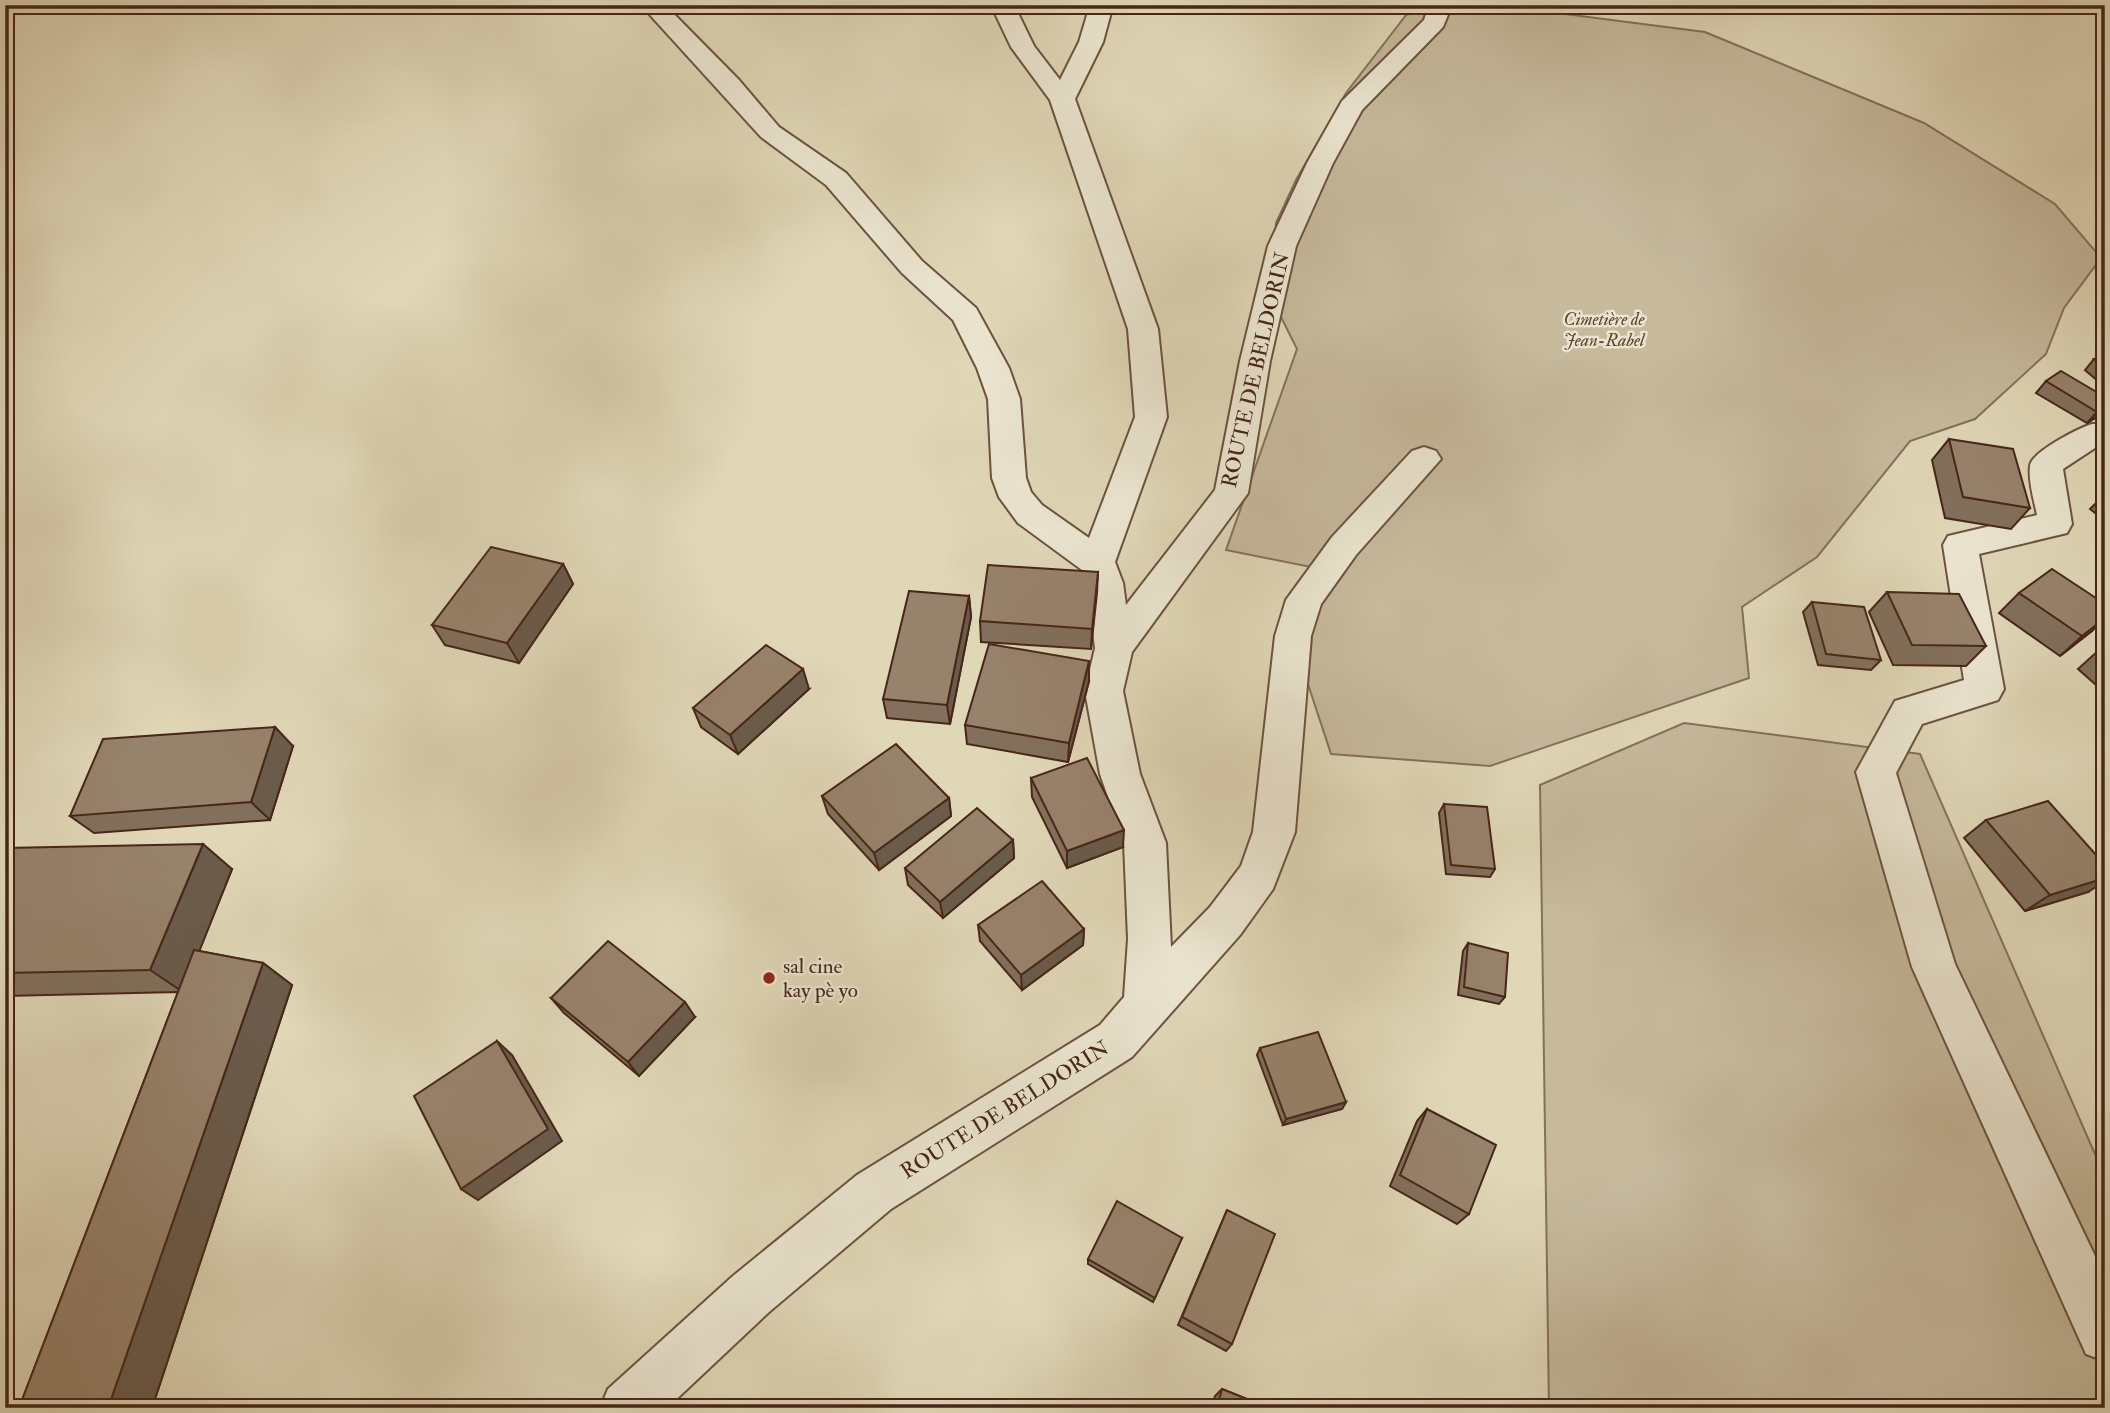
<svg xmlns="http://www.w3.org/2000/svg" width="2110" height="1413" viewBox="0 0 2110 1413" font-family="'IM FELL Double Pica',serif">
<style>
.green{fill:#c6b99c;stroke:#86705a;stroke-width:2}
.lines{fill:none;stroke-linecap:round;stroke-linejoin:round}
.minor-casing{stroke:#6d5240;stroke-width:4}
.minor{fill:#ebe5d0;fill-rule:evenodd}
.wall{fill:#82705c;stroke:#472619;stroke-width:2}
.shaded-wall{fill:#6a5b4b;stroke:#472619;stroke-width:2}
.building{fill:#97826b;stroke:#472619;stroke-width:2}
.poi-dot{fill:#8f2418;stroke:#ebe5d0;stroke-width:2.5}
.labels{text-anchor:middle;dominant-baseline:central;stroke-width:5;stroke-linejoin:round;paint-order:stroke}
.far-park-label{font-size:18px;font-style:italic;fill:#604333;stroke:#ebe5d0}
.street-label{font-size:21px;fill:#472619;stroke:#ebe5d0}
.poi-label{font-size:21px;fill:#472619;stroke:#ebe5d0;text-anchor:start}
</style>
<rect width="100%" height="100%" fill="#e0d7b7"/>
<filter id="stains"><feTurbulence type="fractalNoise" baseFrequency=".00286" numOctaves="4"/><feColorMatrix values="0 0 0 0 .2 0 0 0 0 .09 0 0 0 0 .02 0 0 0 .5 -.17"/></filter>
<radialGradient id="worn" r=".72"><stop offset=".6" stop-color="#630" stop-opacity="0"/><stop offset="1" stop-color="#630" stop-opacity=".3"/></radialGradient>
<!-- green -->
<g class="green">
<path d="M1441 5H1495L1705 32 1924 123 2055 204 2101 258 2064 308 2046 354 1975 419 1910 441 1817 557 1742 607 1749 678 1490 766 1331 754 1303 669 1316 568 1226 550 1297 349 1271 297 1276 223 1296 180 1346 93 1406 15Z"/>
<path d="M1684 723 1920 754 2105 1177V1408H1549L1540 785Z"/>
</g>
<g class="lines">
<defs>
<g id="minor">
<path d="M641 5H665L739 80 779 127 846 173 922 261 976 308 1009 368 1020 399 1026 478 1031 492 1042 505 1089 538 1135 417 1128 329 1050 100 1011 47 991 5H1014L1034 46 1060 80 1079 42 1090 5H1113L1103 42 1075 99 1158 329 1167 417 1115 562 1123 583 1126 605 1215 490 1240 361 1268 246 1307 163 1342 101 1424 20 1429 5H1452L1443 27 1362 110 1333 163 1296 246 1270 361 1248 493 1132 652 1123 691 1140 774 1166 843 1171 947 1210 907 1241 866 1253 832 1275 636 1286 600 1332 537 1412 451 1424 447 1436 451 1441 459 1356 555 1321 604 1311 636 1295 832 1273 889 1240 935 1132 1057 891 1209 769 1312 667 1408H600L608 1389 733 1276 857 1175 1100 1025 1124 997 1128 939 1124 843 1100 774 1085 691 1095 648 1087 583 1082 570 1018 523 999 497 992 478 988 399 977 368 953 320 902 273 826 185 761 137Z"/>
<path d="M2092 424H2105V446H2098L2063 469 2072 524 2067 533 1979 554 2004 689 1998 700 1922 724 1896 773 1955 964 2105 1277V1361L2086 1354 1912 967 1856 772 1895 701 1964 680 1943 545 1948 536 2037 515C2034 500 2028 481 2030 466 2031 452 2079 428 2092 424Z"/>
</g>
</defs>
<!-- minor casing -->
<use href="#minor" class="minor-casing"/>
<!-- minor -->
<use href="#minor" class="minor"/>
</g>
<!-- wall -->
<g class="wall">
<path d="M2105 357V387L2085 370 2094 359Z"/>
<path d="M2046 381 2103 413 2087 423 2036 393Z"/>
<path d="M1949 439 2030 508 2011 529 1945 518 1932 460Z"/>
<path d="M2105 497V521L2090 509 2100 499Z"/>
<path d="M563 564 573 584 519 663 445 645 432 625Z"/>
<path d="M1098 572 1091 649 981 642 980 621Z"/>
<path d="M1887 592 1986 646 1966 666 1893 665 1869 612Z"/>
<path d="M2019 593 2092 631 2060 656 1999 613Z"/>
<path d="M969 596 971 617 950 724 887 718 883 699Z"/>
<path d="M1812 602 1881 660 1871 670 1818 665 1803 612Z"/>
<path d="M2105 647V693L2078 669 2100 649Z"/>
<path d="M1089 681 1068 762 967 744 965 725Z"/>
<path d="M809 689 738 754 701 727 693 708Z"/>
<path d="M293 746 270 820 94 833 70 816Z"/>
<path d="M1031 778 1123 847 1067 868 1032 797Z"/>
<path d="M822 796 949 798 951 816 879 870 828 814Z"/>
<path d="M1444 804 1495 869 1490 877 1446 874 1439 813Z"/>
<path d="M1986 820 2088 892 2025 911 1964 838Z"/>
<path d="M1013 840 1014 858 943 918 908 885 905 868Z"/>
<path d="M5 848 232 869 199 951 263 963 292 985 152 1408H19L178 992 5 996Z"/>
<path d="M978 925 1084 929 1083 945 1022 990 980 941Z"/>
<path d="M1468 943 1505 997 1499 1004 1458 995 1463 951Z"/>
<path d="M551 998 695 1017 639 1076 564 1013Z"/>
<path d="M1260 1048 1346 1102 1342 1109 1283 1125 1257 1055Z"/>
<path d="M1427 1109 1469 1214 1457 1224 1390 1186 1417 1121Z"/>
<path d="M1227 1210 1232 1344 1226 1351 1178 1325Z"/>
<path d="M1182 1238 1153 1302 1088 1264V1259Z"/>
<path d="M1222 1389 1269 1408H1212L1215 1396Z"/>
</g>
<!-- shaded-wall -->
<g class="shaded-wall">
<path d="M2105 407V410L2103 413 2087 423 2097 412Z"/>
<path d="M563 564 573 584 519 663 507 643Z"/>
<path d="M1098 572 1097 593 1091 649 1092 629Z"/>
<path d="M969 596 971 617 950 724 947 705Z"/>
<path d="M2105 618 2092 631 2060 656 2082 636Z"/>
<path d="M1089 661V681L1068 762 1069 743Z"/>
<path d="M803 669 809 689 738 754 730 735Z"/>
<path d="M275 727 293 746 270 820 251 802Z"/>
<path d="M949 798 951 816 879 870 874 853Z"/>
<path d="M1124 830 1123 847 1067 868V851Z"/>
<path d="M1013 840 1014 858 943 918 940 902Z"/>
<path d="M203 844 232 869 183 992 150 970Z"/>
<path d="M2105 878V881L2088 892 2025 911 2050 895Z"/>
<path d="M1084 929 1083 945 1022 990 1021 975Z"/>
<path d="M263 963 292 985 152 1408H108Z"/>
<path d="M685 1002 695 1017 639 1076 628 1062Z"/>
<path d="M497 1041 512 1055 562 1141 478 1200 461 1189Z"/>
<path d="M1346 1102 1342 1109 1283 1125 1286 1119Z"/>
</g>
<!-- building -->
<g class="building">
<path d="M2105 357V368L2094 359Z"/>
<path d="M2061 371 2105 397V407L2097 412 2046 381Z"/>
<path d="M1949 439 2013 449 2030 508 1963 497Z"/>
<path d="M491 547 563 564 507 643 432 625Z"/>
<path d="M988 565 1098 572 1092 629 980 621Z"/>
<path d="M2052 569 2105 604V618L2082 636 2019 593Z"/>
<path d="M909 591 969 596 947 705 883 699Z"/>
<path d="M1887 592 1959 594 1986 646 1912 645Z"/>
<path d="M1812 602 1864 607 1881 660 1826 654Z"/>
<path d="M989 644 1089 661 1069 743 965 725Z"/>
<path d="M766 645 803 669 730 735 693 708Z"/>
<path d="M275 727 251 802 70 816 103 739Z"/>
<path d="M896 744 949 798 874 853 822 796Z"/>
<path d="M1087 758 1124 830 1067 851 1031 778Z"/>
<path d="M2048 801 2105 865V878L2050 895 1986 820Z"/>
<path d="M1444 804 1487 807 1495 869 1451 865Z"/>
<path d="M977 808 1013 840 940 902 905 868Z"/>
<path d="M203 844 150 970 5 973V848Z"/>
<path d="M1042 881 1084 929 1021 975 978 925Z"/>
<path d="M608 941 685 1002 628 1062 551 998Z"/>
<path d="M1468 943 1508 953 1505 997 1464 987Z"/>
<path d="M194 950 263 963 108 1408H19Z"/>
<path d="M1318 1032 1346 1102 1286 1119 1260 1048Z"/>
<path d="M497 1041 548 1129 461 1189 414 1096Z"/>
<path d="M1427 1109 1496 1145 1469 1214 1400 1175Z"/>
<path d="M1117 1201 1182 1238 1155 1298 1088 1259Z"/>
<path d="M1227 1210 1275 1234 1232 1344 1182 1317Z"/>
<path d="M1222 1389 1269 1408H1217Z"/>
</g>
<!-- markers -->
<circle class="poi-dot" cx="769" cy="978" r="7"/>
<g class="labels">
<!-- far-park labels -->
<g class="far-park-label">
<text x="1604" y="319">Cimetière de<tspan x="1604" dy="21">Jean-Rabel</tspan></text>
</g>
<!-- street labels -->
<g class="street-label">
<text transform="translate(1256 370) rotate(-77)">ROUTE DE BELDORIN</text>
<text transform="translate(1005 1110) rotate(-32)">ROUTE DE BELDORIN</text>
</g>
<!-- poi labels -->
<g class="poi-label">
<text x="783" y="966">sal cine<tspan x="783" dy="24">kay pè yo</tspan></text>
</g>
</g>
<!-- margin -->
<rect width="2110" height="1413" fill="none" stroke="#e0d7b7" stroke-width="28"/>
<rect x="7" y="7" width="2096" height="1399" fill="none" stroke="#472619" stroke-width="3.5"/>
<rect x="14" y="14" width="2082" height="1385" fill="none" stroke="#472619" stroke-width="2"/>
<rect width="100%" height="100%" filter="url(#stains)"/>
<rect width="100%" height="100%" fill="url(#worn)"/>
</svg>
